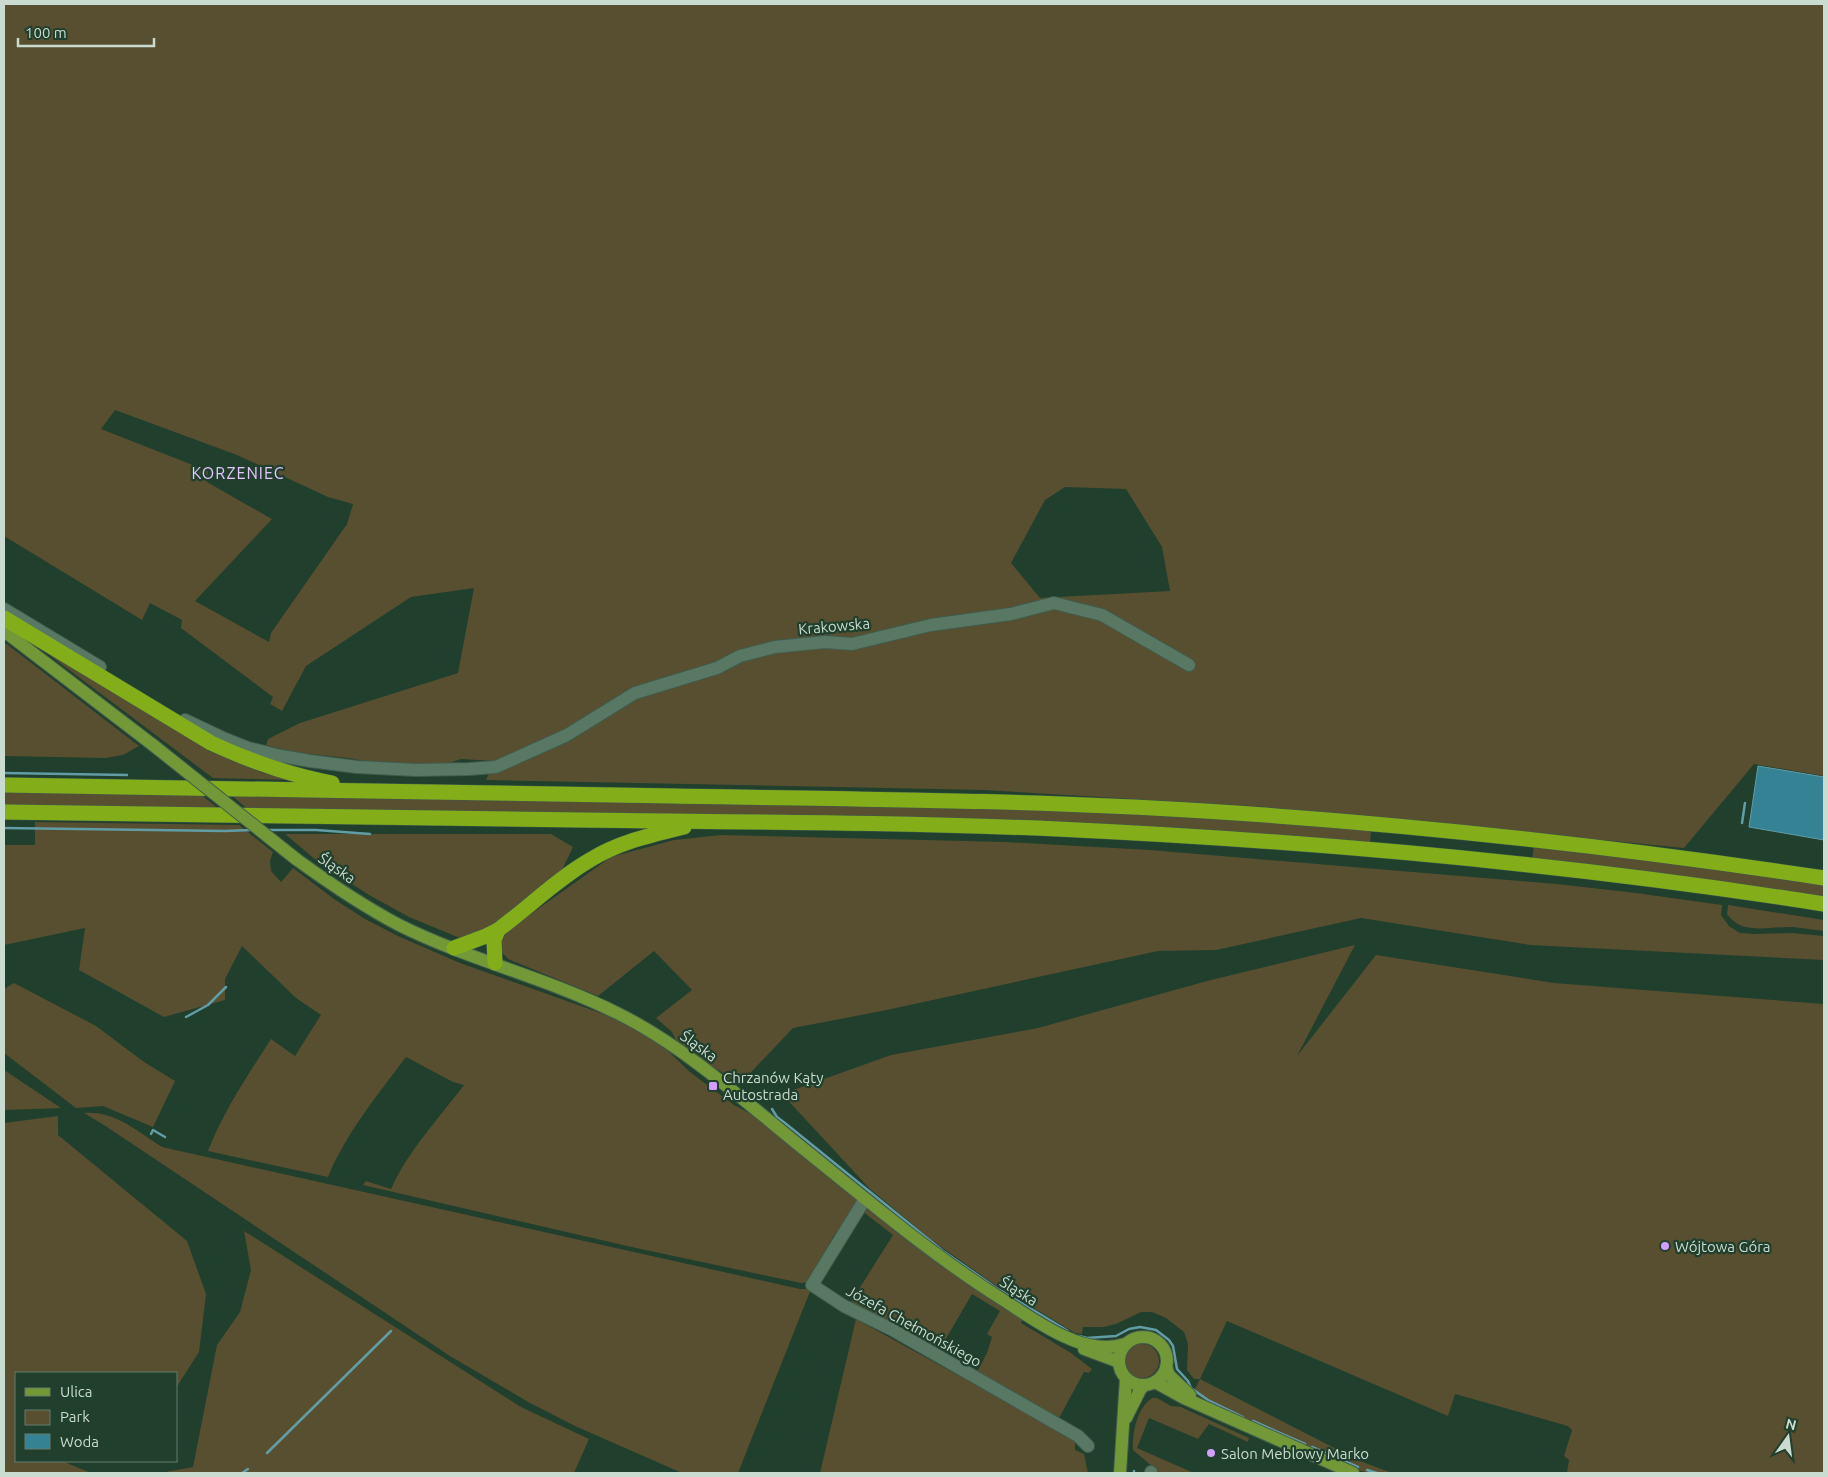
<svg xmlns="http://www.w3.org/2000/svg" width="1828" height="1477" viewBox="0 0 1828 1477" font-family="Ubuntu,sans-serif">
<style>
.green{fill:#574f30;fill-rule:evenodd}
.water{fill:#358295;stroke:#629da6}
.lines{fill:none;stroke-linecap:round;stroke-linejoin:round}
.stream{stroke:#629da6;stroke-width:2.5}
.minor-casing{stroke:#415c4c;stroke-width:14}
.major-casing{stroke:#415c4c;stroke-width:14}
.highway-casing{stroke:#415c4c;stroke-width:16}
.minor{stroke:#597864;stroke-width:12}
.major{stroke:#729838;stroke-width:12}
.highway{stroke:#83ae1a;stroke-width:15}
.major-bridge-casing{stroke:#415c4c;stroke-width:14;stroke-linecap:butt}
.major-bridge{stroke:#729838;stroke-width:12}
.poi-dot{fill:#d19dfe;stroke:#203f2c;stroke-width:2}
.labels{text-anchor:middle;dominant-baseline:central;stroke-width:4.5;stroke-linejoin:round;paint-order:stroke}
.street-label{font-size:15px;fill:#cadbcf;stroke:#203f2c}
.poi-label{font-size:15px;fill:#cadbcf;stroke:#203f2c;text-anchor:start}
.neighbourhood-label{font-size:16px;letter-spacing:1px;fill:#e4c7fe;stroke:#203f2c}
</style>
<rect width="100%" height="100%" fill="#203f2c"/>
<!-- green -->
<g class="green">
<path d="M4 4H1824V776L1754 764 1684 848 1265 807 984 790 486 780 495 761 461 759 446 764 418 763 388 765 348 758 292 752 266 745 268 739 300 723 458 673 474 588 411 597 306 666 282 711 270 704 273 697 181 628 182 620 150 603 142 620 4 536ZM115 410 237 455 328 497 353 504 347 524 271 633 269 642 195 601 272 519 207 482 208 471 101 429ZM1065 487 1126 489 1162 547 1170 591 1040 598 1011 563 1045 500Z"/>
<path d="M4 642 139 746 123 755 105 758 4 756Z"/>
<path d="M44 651 208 750 263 773 293 780 213 778Z"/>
<path d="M4 792 200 794 219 809 4 806Z"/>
<path d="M230 794 969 807 1131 813 1371 829 1370 845 249 810Z"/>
<path d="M35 822 239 825 273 852 270 861 271 871 281 882 293 868 334 899 365 919 398 936 460 963 606 1015 632 1028 666 1049 690 1072 734 1105 753 1115 860 1201 833 1237 808 1282 801 1283 636 1248 363 1185 366 1181 391 1189C408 1151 439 1118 464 1085L453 1082 406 1057C377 1096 346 1133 328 1177L208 1151C224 1110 248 1075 271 1039L295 1056 321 1015 296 998 242 946 225 979V1000L164 1017 79 970 85 928 4 945V845H35Z"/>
<path d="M285 834H551L573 847 560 874 491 929 460 938 409 917 369 895 317 861Z"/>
<path d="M721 835 1005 842 1150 850 1557 884 1636 893 1722 905 1721 915 1729 926 1740 933 1755 934 1792 933 1824 936V960L1530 945 1361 918 1216 950 1158 951 882 1011 793 1028 739 1085 720 1071 690 1053 678 1044 672 1032 656 1018 692 990 654 951 598 996 508 959 500 950 503 937 518 923 611 857 674 840Z"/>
<path d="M1534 845 1824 885V899L1532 861Z"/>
<path d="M1728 905 1824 920V931C1814 930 1803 928 1793 927 1770 926 1742 936 1727 914Z"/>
<path d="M1355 945 1297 1056 1376 955 1554 983 1824 1004V1473H1567L1569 1460 1564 1456 1572 1430 1568 1426 1455 1394 1448 1416 1227 1321 1200 1379 1360 1461 1392 1473H1369L1354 1469 1252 1424 1193 1393 1200 1379H1194L1187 1370 1188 1344 1184 1332 1166 1318 1152 1312H1141L1116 1324 1104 1327H1083L1082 1334 1075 1333 994 1284 934 1242 870 1189 782 1094 891 1055 1038 1028 1207 981Z"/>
<path d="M14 983 96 1026 144 1062 175 1081 153 1127 103 1106 76 1108 4 1053V989Z"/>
<path d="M4 1070 61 1108 4 1110Z"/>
<path d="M84 1113C116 1111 136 1131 162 1147L800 1289H811L738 1473H682L575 1426 530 1403 450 1356 104 1125Z"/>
<path d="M58 1116V1135L187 1241 206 1294 199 1352 176 1388V1373H16V1461H62L91 1473H4V1123Z"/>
<path d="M867 1206 1023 1319 1021 1323 1071 1353 1092 1369 1089 1373 1084 1372 1058 1420 975 1376 987 1353 992 1337 987 1334 1000 1311 972 1294 937 1354 849 1305 893 1235 862 1211Z"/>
<path d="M244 1231 521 1407 589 1439 574 1473H160L193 1467 217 1345 240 1312 251 1270Z"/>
<path d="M856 1319 1075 1440V1450L1084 1454 1088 1473H820Z"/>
<path d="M1139 1331 1152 1332 1164 1341 1170 1351 1172 1366 1176 1378C1174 1373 1171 1368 1170 1363 1168 1358 1169 1352 1166 1347 1158 1332 1137 1329 1124 1340L1123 1338 1127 1335Z"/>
<circle cx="1142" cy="1361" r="17"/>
<path d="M1152 1398H1157L1171 1406 1181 1407 1249 1438 1248 1442 1209 1424 1198 1439 1149 1418 1137 1448 1194 1473H1160L1133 1450C1132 1433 1137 1408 1152 1398Z"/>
</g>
<!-- water -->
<path class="water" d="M1758 766 1824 777V840L1749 827Z"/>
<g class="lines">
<!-- stream -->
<g class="stream">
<path d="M4 773 127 775"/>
<path d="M1742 823 1745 803"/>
<path d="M4 828 225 831 251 830"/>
<path d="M267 830H316L370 834"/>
<path d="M186 1017 208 1005 226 987"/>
<path d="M772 1109 777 1117 785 1123 943 1251 995 1287 1068 1331"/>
<path d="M151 1134 153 1130 165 1137"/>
<path d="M1079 1336 1087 1338 1116 1336 1129 1329 1140 1327 1156 1330 1169 1340 1173 1346 1177 1369 1188 1381 1191 1388 1208 1400 1243 1417"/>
<path d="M1253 1421 1305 1444"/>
<path d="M1312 1447 1358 1467"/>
<path d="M267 1453 391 1331"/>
<path d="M1367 1470 1377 1473"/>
<path d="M242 1473 248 1469"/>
<path d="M1134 1473V1471"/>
</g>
<defs>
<g id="minor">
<path d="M4 609 100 667"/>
<path d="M185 720 223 738 248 748 281 756 310 761 357 767 416 770 469 769 496 767 567 735 635 693 717 668 740 656 775 647 825 642 852 644 931 625 1011 614 1054 603 1102 615 1189 665"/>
<path d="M865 1199 812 1285 844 1306 891 1329 1078 1436 1088 1446"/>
<path d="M1151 1472V1473"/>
</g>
<g id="major">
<path d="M4 631 153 745"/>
<path d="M296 859C329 883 363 906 399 925 469 960 547 978 617 1013 686 1047 750 1106 810 1154 873 1205 936 1258 1005 1301 1025 1314 1046 1329 1068 1338 1085 1346 1107 1350 1125 1344"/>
<circle cx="1143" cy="1361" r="24"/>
<path d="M1084 1349 1119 1362"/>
<path d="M1166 1367 1169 1375 1190 1395"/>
<path d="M1155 1382 1184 1398 1353 1473"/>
<path d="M1126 1418 1140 1390 1144 1385"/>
<path d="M1120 1473 1126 1378"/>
</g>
<g id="highway">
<path d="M4 618 211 743C250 761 289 775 332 783"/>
<path d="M4 785C227 789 450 792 673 796 850 799 1028 800 1205 811 1412 824 1618 847 1824 878"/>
<path d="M4 812C196 815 389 817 581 820 740 822 899 822 1058 829 1314 841 1571 864 1824 904"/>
<path d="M454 948 486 936 498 930C529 907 557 879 590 860 619 842 651 835 684 827"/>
<path d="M495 963 494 940 498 930"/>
</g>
</defs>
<!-- minor casing -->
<use href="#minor" class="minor-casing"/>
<!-- major casing -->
<use href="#major" class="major-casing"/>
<!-- highway casing -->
<use href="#highway" class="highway-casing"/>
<!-- minor -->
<use href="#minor" class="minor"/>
<!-- major -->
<use href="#major" class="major"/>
<!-- highway -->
<use href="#highway" class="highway"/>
<defs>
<path id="major-bridge" d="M153 745 296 859"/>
</defs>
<!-- major-bridge casing -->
<use href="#major-bridge" class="major-bridge-casing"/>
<!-- major-bridge -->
<use href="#major-bridge" class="major-bridge"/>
</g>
<!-- markers -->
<g class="poi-dot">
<rect x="708" y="1081" width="10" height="10" rx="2.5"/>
<circle cx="1665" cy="1246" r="5"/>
<circle cx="1211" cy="1453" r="5"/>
</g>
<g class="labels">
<!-- street labels -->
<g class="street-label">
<text transform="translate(834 626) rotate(-5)">Krakowska</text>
<text transform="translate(337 868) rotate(35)">Śląska</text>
<text transform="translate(699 1046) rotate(36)">Śląska</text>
<text transform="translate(1019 1291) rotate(32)">Śląska</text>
<text transform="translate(914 1326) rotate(29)">Józefa Chełmońskiego</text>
</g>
<!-- poi labels -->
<g class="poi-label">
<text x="723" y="1077">Chrzanów Kąty<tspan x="723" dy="17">Autostrada</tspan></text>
<text x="1675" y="1246">Wójtowa Góra</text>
<text x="1221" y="1453">Salon Meblowy Marko</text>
</g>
<!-- neighbourhood labels -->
<g class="neighbourhood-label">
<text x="238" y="473">KORZENIEC</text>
</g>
</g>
<!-- border -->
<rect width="1828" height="1477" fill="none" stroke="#cadbcf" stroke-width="10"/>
<!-- legend -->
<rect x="15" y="1372" width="162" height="90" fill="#203f2c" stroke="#647d6d"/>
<rect x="25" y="1388" width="25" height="8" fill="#729838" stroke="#647d6d"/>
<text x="60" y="1397" font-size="15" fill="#cadbcf">Ulica</text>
<rect x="25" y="1410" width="25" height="15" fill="#574f30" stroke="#647d6d"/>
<text x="60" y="1422" font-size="15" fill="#cadbcf">Park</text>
<rect x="25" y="1434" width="25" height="15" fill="#358295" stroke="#647d6d"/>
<text x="60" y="1447" font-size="15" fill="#cadbcf">Woda</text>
<!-- north arrow -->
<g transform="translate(1788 1437) rotate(14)" stroke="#203f2c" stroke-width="4" paint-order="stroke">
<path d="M0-4L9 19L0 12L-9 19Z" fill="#cadbcf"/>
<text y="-8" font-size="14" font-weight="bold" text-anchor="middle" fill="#cadbcf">N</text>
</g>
<!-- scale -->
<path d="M18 38v8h136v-8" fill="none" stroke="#cadbcf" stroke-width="2.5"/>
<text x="25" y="38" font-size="15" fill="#cadbcf" stroke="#203f2c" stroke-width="4" paint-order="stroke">100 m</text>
</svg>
